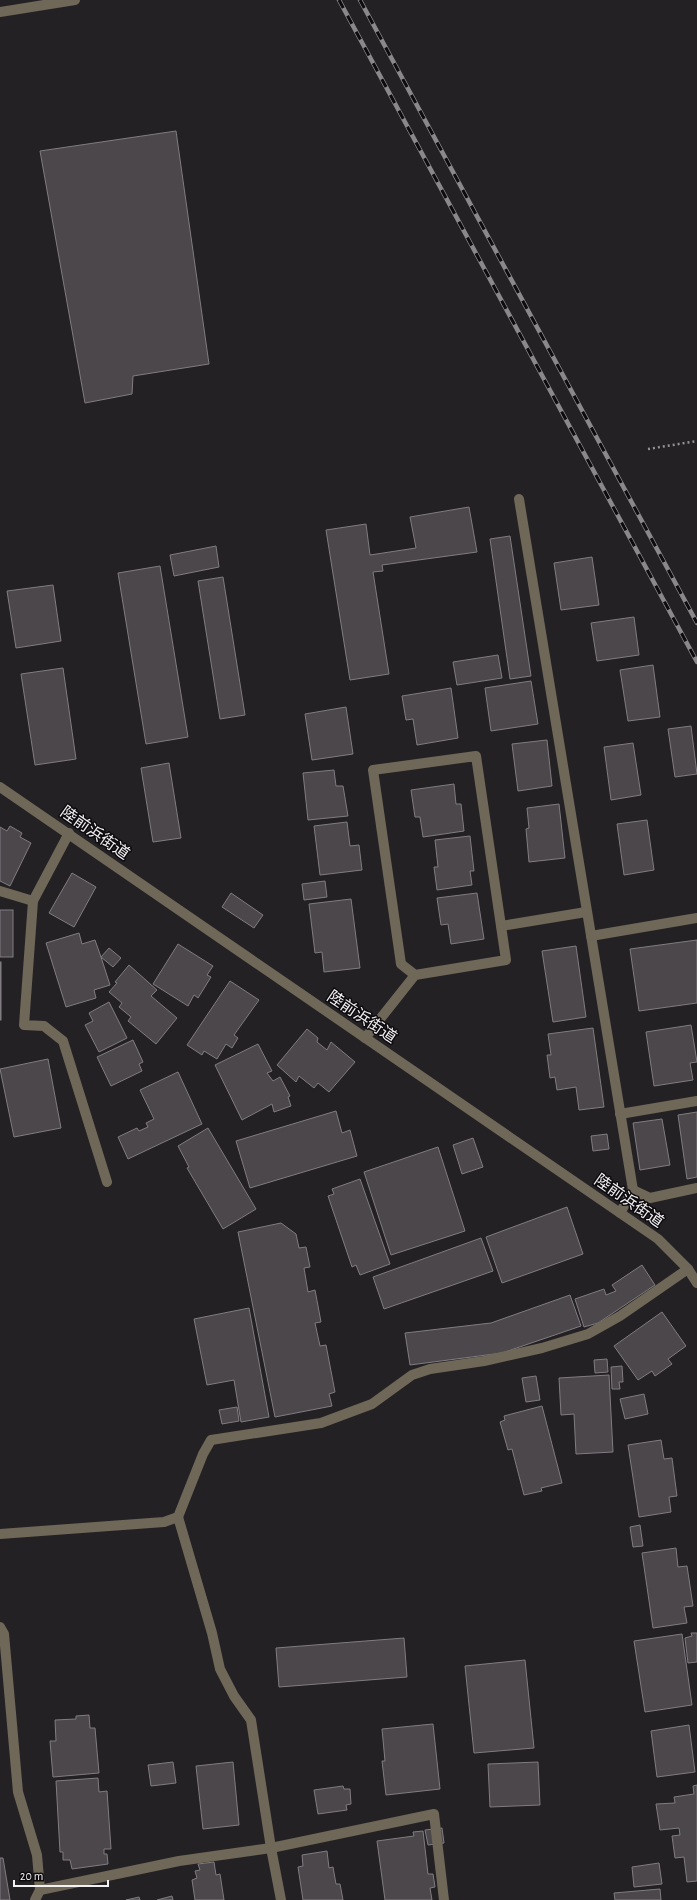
<svg xmlns="http://www.w3.org/2000/svg" width="697" height="1900" viewBox="0 0 697 1900" font-family="'Alegreya Sans','Noto Sans JP',sans-serif">
<style>
.building{fill:#4b474b;stroke:#807c81}
.lines{fill:none;stroke-linecap:round;stroke-linejoin:round}
.path{stroke:#949194;stroke-width:2.5;stroke-dasharray:2 3;stroke-linecap:butt}
.minor{stroke:#6f6858;stroke-width:10}
.tertiary{stroke:#6f6858;stroke-width:10}
.rail-casing{stroke:#8b888b;stroke-width:4.5}
.rail{stroke:#0d0b0d;stroke-width:3;stroke-dasharray:9;stroke-linecap:butt}
.labels{text-anchor:middle;dominant-baseline:central;stroke-width:3;stroke-linejoin:round;paint-order:stroke}
.street-label{font-size:16px;fill:#f4f1f4;stroke:#0d0b0d}
</style>
<rect width="100%" height="100%" fill="#242125"/>
<!-- building -->
<g class="building">
<path d="M176 131 209 364 133 376 132 394 85 403 40 151Z"/>
<path d="M469 507 477 552 382 565 383 571 373 572 389 674 350 680 326 530 366 524 370 555 416 548 410 517Z"/>
<path d="M510 536 531 676 510 679 490 539Z"/>
<path d="M216 546 219 567 174 576 170 555Z"/>
<path d="M592 557 599 605 561 610 554 563Z"/>
<path d="M160 566 188 737 146 744 118 573Z"/>
<path d="M223 577 245 715 220 719 198 581Z"/>
<path d="M53 585 61 641 16 648 7 591Z"/>
<path d="M634 617 639 655 597 661 591 623Z"/>
<path d="M498 655 502 678 457 685 453 662Z"/>
<path d="M653 665 660 717 628 721 620 670Z"/>
<path d="M63 668 76 759 35 765 21 674Z"/>
<path d="M531 681 538 724 491 731 485 688Z"/>
<path d="M451 688 458 738 417 745 413 719 406 720 402 696Z"/>
<path d="M346 707 353 754 312 760 305 714Z"/>
<path d="M691 726 697 774 675 777 668 729Z"/>
<path d="M547 740 552 786 518 791 512 744Z"/>
<path d="M633 743 641 795 611 800 604 747Z"/>
<path d="M169 763 181 838 153 842 141 768Z"/>
<path d="M334 770 336 786H343L348 816 308 820 303 773Z"/>
<path d="M454 784 456 804H461L464 831 423 837 420 817H415L411 790Z"/>
<path d="M559 804 565 858 529 862 526 829 529 828 527 808Z"/>
<path d="M647 820 654 870 624 875 617 824Z"/>
<path d="M347 822 350 846 359 845 362 870 320 875 314 826Z"/>
<path d="M10 826 22 833 20 837 31 843 10 886 0 881V827L7 831Z"/>
<path d="M470 836 474 871H470L472 885 437 890 434 867H438L435 840Z"/>
<path d="M72 873 96 887 74 927 49 913Z"/>
<path d="M325 881 327 897 304 900 302 884Z"/>
<path d="M231 893 263 915 254 928 222 907Z"/>
<path d="M477 893 484 939 451 944 448 924 441 925 437 898Z"/>
<path d="M351 899 360 968 324 972 322 952 315 953 309 904Z"/>
<rect x="0" y="910" width="13" height="47"/>
<path d="M79 933 82 944 95 940 101 957 109 948 121 958 113 967 101 957 110 985 94 990 96 998 66 1007 46 943Z"/>
<path d="M697 940V1003L639 1011 630 949Z"/>
<path d="M178 944 213 966 207 975 211 977 198 998 194 995 188 1006 153 984Z"/>
<path d="M576 946 586 1017 553 1022 542 951Z"/>
<rect x="0" y="962" width="1" height="58"/>
<path d="M129 965 157 990 151 996 177 1018 156 1044 128 1021 131 1017 119 1007 122 1003 109 992 117 983 115 982Z"/>
<path d="M230 981 259 1000 234 1035 238 1038 232 1048 226 1044 217 1059 204 1051 202 1055 187 1045Z"/>
<path d="M109 1002 127 1038 99 1052 85 1025 93 1021 89 1013Z"/>
<path d="M691 1025 697 1062 690 1063 693 1080 654 1086 646 1032Z"/>
<path d="M593 1028 604 1107 579 1110 576 1087 557 1090 555 1077 550 1078 547 1055H551L548 1034Z"/>
<path d="M307 1029 318 1038 317 1042 327 1050 331 1042 355 1062 329 1092 318 1083 314 1088 299 1076 296 1082 277 1065Z"/>
<path d="M133 1040 143 1062 139 1064 142 1071 111 1086 97 1057Z"/>
<path d="M258 1044 272 1071 267 1073 273 1081 280 1077 290 1096 288 1097 291 1106 274 1112 272 1104 242 1120 215 1065Z"/>
<path d="M48 1059 61 1128 14 1137 0 1069Z"/>
<path d="M178 1072 202 1124 128 1159 118 1137 137 1128 139 1131 148 1127 146 1123 154 1119 140 1090Z"/>
<path d="M336 1111 342 1133 350 1130 357 1156 250 1188 236 1141Z"/>
<path d="M697 1112V1177L687 1179 678 1115Z"/>
<path d="M662 1119 670 1165 640 1170 633 1123Z"/>
<path d="M208 1128 256 1209 223 1229 187 1168 189 1167 178 1146Z"/>
<path d="M607 1134 609 1149 593 1151 591 1136Z"/>
<path d="M473 1138 483 1167 462 1174 453 1145Z"/>
<path d="M438 1147 465 1231 391 1255 364 1172Z"/>
<path d="M360 1179 390 1264 360 1275 356 1265 352 1267 328 1196 334 1194 332 1189Z"/>
<path d="M567 1207 583 1254 502 1283 486 1237Z"/>
<path d="M281 1223 296 1234 299 1248 306 1247 310 1267 304 1268 308 1292 315 1290 321 1322 315 1323 320 1346 326 1345 335 1392 329 1394 332 1406 275 1417 238 1232Z"/>
<path d="M481 1238 493 1271 384 1309 373 1277Z"/>
<path d="M642 1265 655 1285 598 1323 584 1327 575 1299 604 1289 606 1295 616 1291 612 1285Z"/>
<path d="M570 1295 581 1326 502 1353 410 1365 405 1333 491 1323Z"/>
<path d="M249 1308 269 1417 241 1422 234 1380 207 1385 194 1319Z"/>
<path d="M662 1312 686 1346 668 1359 672 1364 655 1376 652 1371 638 1380 614 1346Z"/>
<path d="M607 1359 608 1372 595 1373 594 1360Z"/>
<path d="M622 1366 623 1382H619L620 1389H612L611 1367Z"/>
<path d="M609 1375 613 1452 576 1454 574 1414 561 1415 559 1378Z"/>
<path d="M536 1376 540 1400 526 1402 522 1378Z"/>
<path d="M644 1394 648 1414 625 1419 620 1399Z"/>
<path d="M542 1406 562 1483 541 1488 542 1491 524 1495 512 1449 508 1450 500 1422 505 1420 504 1416Z"/>
<path d="M237 1407 239 1421 222 1424 219 1410Z"/>
<path d="M661 1440 664 1459 672 1458 677 1496 669 1497 671 1512 639 1517 628 1445Z"/>
<path d="M640 1525 643 1546 633 1547 630 1527Z"/>
<path d="M676 1548 678 1567 687 1566 693 1606 684 1607 687 1623 653 1628 642 1553Z"/>
<path d="M691 1633H697V1662L688 1663 685 1638 692 1636Z"/>
<path d="M682 1634 692 1705 645 1712 634 1641Z"/>
<path d="M404 1638 407 1677 279 1687 276 1648Z"/>
<path d="M525 1660 534 1748 474 1753 465 1666Z"/>
<path d="M89 1715 90 1728H95L99 1773 53 1777 50 1741H56L55 1720 76 1719V1716Z"/>
<path d="M433 1724 440 1789 386 1795 382 1761H385L382 1729Z"/>
<path d="M689 1725 695 1772 657 1777 651 1731Z"/>
<path d="M173 1762 176 1783 151 1786 148 1765Z"/>
<path d="M233 1762 239 1825 203 1829 196 1766Z"/>
<path d="M538 1762 540 1805 490 1807 488 1764Z"/>
<path d="M98 1778 99 1792 107 1791 111 1849H104V1854H107L108 1864 72 1869 70 1860H63V1852H60L56 1781Z"/>
<path d="M697 1785V1881L687 1882 684 1857 675 1858 672 1836 680 1835 679 1828 660 1830 656 1804 675 1803 674 1797 694 1794 693 1786Z"/>
<path d="M343 1786 344 1789H350L351 1804 346 1805 347 1810 318 1814 314 1790Z"/>
<path d="M442 1828 444 1843 428 1845 425 1830Z"/>
<path d="M423 1831 428 1874H433L435 1887 430 1888 432 1900H385L377 1841 414 1836 413 1832Z"/>
<path d="M327 1851 329 1868 333 1867 336 1884H340L343 1900H303L298 1867 303 1866 302 1855Z"/>
<path d="M0 1858H3L10 1900H0Z"/>
<path d="M214 1862 216 1875 220 1874 224 1900H195L192 1880 197 1878 195 1871 200 1870 198 1864Z"/>
<path d="M659 1863 662 1884 634 1887 632 1867Z"/>
<path d="M660 1889 661 1900H615L614 1893Z"/>
<path d="M172 1896 173 1900H157Z"/>
<path d="M139 1897 140 1900H126Z"/>
</g>
<g class="lines">
<!-- path -->
<path class="path" d="M648 449 697 441"/>
<!-- minor -->
<g class="minor">
<path d="M0 12 75 0"/>
<path d="M519 499 633 1190 620 1213"/>
<path d="M69 833 33 901 24 1025 44 1026 63 1041 107 1182"/>
<path d="M0 891 33 901"/>
<path d="M501 926 586 912"/>
<path d="M591 936 697 918"/>
<path d="M365 1038 415 975 506 960 476 756 373 770 401 964 415 975"/>
<path d="M620 1114 697 1101"/>
<path d="M633 1190 650 1198 697 1188"/>
<path d="M178 1517 212 1633 220 1669 234 1696 251 1720 271 1848 281 1900"/>
<path d="M0 1534 164 1522 178 1517 203 1454 211 1440 321 1423 372 1404 412 1375 430 1369 484 1361 542 1348 588 1334 620 1316 688 1269"/>
<path d="M0 1627 4 1634 18 1792 37 1855 40 1890 35 1900"/>
<path d="M40 1890 179 1861 271 1848 434 1814 444 1900"/>
</g>
<!-- tertiary -->
<path class="tertiary" d="M0 787 658 1239 688 1269 697 1283"/>
<defs>
<g id="rail">
<path d="M339 0 697 662"/>
<path d="M360 0 697 623"/>
</g>
</defs>
<!-- rail casing -->
<use href="#rail" class="rail-casing"/>
<!-- rail -->
<use href="#rail" class="rail"/>
</g>
<g class="labels">
<!-- street labels -->
<g class="street-label">
<text transform="translate(95 833) rotate(35)">陸前浜街道</text>
<text transform="translate(362 1017) rotate(34)">陸前浜街道</text>
<text transform="translate(629 1201) rotate(35)">陸前浜街道</text>
</g>
</g>
<!-- scale -->
<path d="M14 1880v6h94v-6" fill="none" stroke="#f4f1f4" stroke-width="2"/>
<text x="20" y="1880" font-size="12" fill="#f4f1f4" stroke="#0d0b0d" stroke-width="3" paint-order="stroke">20 m</text>
</svg>
